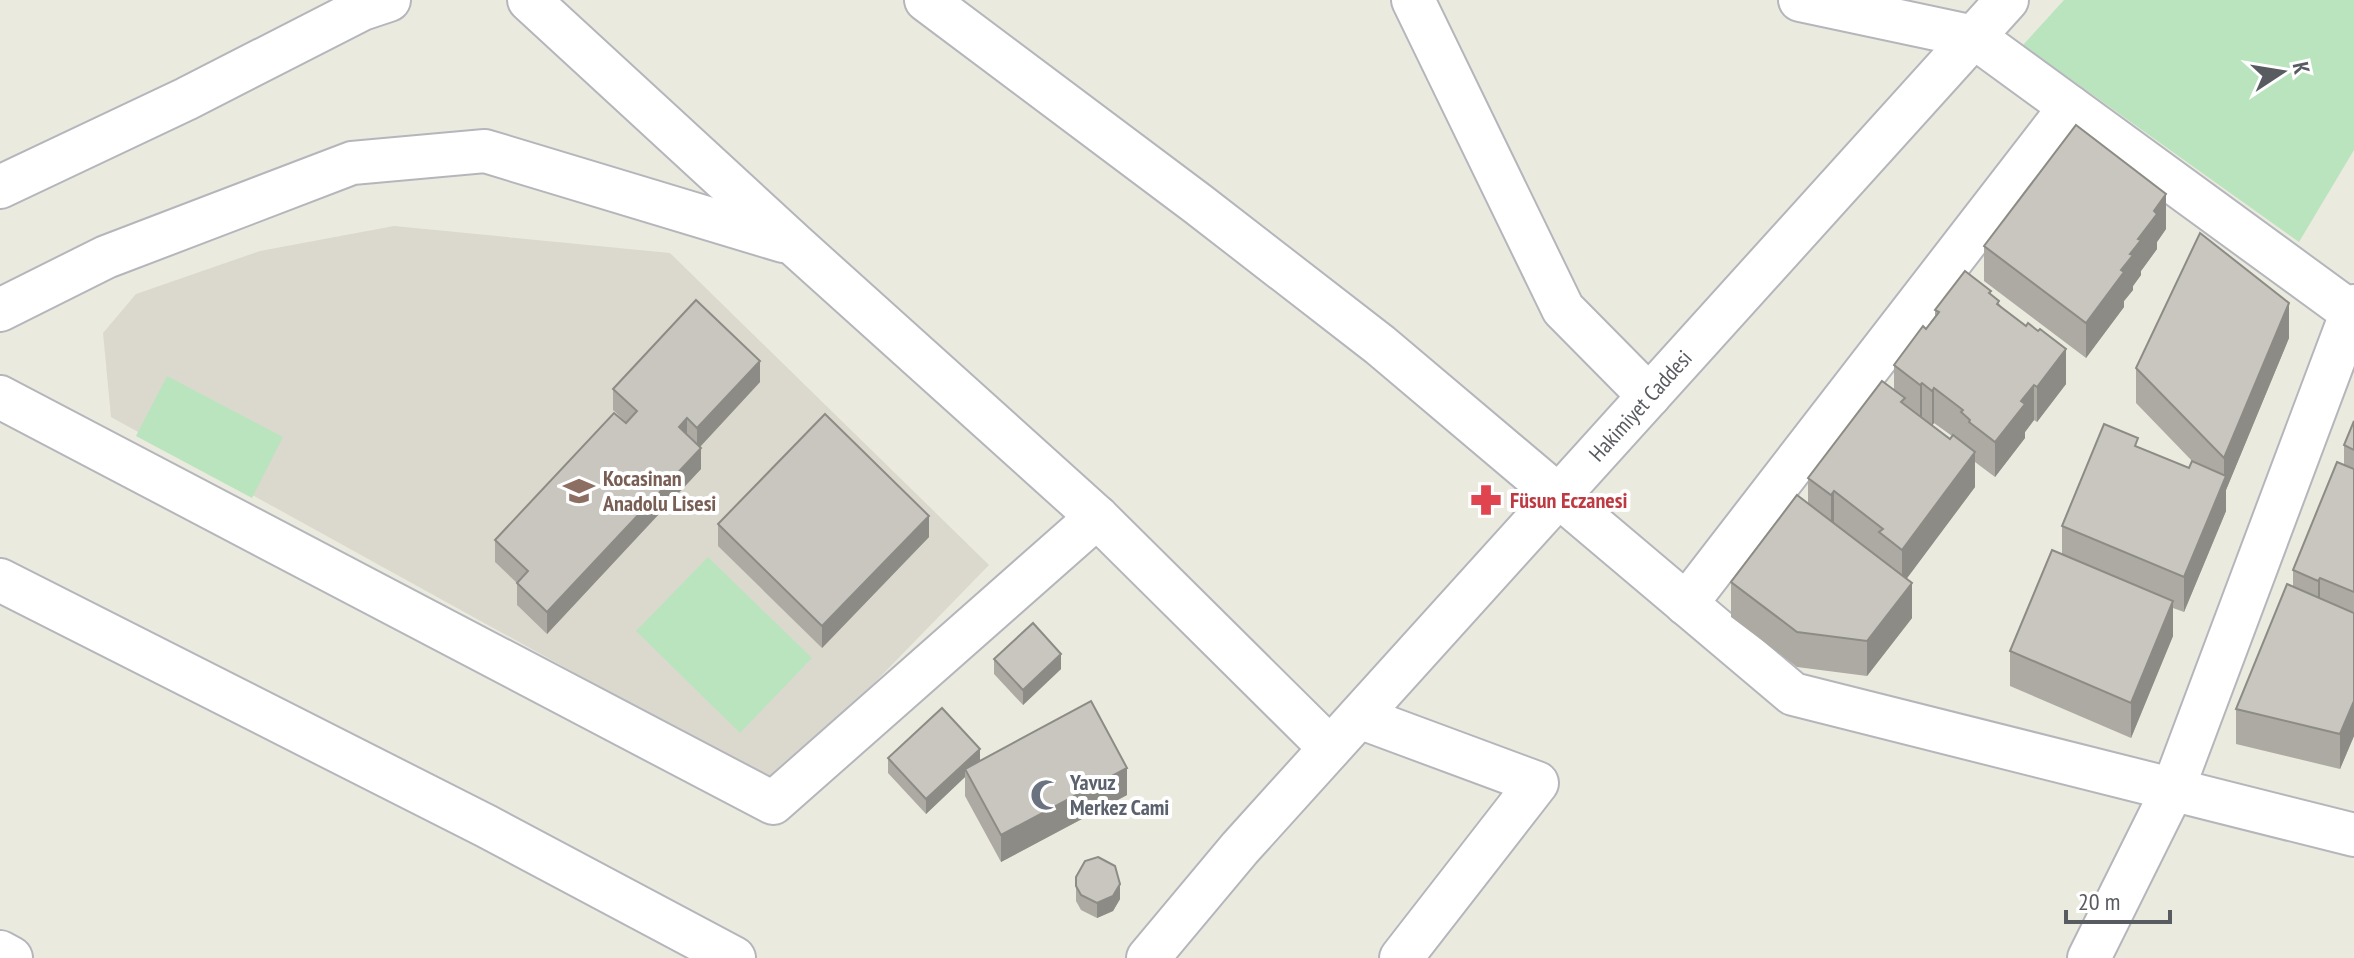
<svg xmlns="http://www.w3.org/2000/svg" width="2354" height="958" viewBox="0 0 2354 958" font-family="'PT Sans Narrow',sans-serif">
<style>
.education{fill:#dbd9cd}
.green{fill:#bae4be}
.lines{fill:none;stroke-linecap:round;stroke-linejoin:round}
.street-casing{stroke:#b5b6bc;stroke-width:46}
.street{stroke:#fff;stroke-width:42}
.wall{fill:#acaaa3;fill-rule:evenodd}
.shaded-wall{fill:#8c8b85}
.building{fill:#c8c6be;stroke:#8c8b85;stroke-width:2}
.labels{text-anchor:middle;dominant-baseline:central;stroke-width:8;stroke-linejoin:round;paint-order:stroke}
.street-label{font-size:22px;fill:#585b60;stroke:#fff}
.education-label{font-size:22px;font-weight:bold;fill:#785e54;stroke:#fff;text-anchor:start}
.health-label{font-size:22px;font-weight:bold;fill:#be3a42;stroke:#fff;text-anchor:start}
.worship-label{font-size:22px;font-weight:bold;fill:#5b616d;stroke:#fff;text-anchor:start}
</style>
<rect width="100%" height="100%" fill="#ebeadf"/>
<!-- education -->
<path class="education" d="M394 226 670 253 989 565 776 784 111 417 103 333 136 294 260 251Z"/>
<!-- green -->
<g class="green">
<path d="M2064 0H2354V150L2299 242 2023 45Z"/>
<path d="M167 376 283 437 252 498 136 436Z"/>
<path d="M708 557 812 658 740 733 636 631Z"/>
</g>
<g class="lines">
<defs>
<g id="street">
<path d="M529 0 794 244 1097 517 1330 748"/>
<path d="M926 0 1198 204 1380 345 1793 694 2354 835"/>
<path d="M1413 0 1563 309 1649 396"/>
<path d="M1800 0 1974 37 2351 312"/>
<path d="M0 187 186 99 362 9 389 0"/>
<path d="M0 310 106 257 352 163 485 151 783 241"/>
<path d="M0 397 773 803 1097 517"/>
<path d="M0 580 486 826 734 958"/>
<path d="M1686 604 2070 107"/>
<path d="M1359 717 1537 783 1401 958"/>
<path d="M0 952 11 958"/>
<path id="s1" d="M1148 958 1240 848 2007 0"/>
<path d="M2089 958 2173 789 2354 306"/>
</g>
</defs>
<!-- street casing -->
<use href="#street" class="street-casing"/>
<!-- street -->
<use href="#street" class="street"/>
</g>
<!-- wall -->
<g class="wall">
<path d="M2166 229 2157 242V249L2141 271V275L2133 286V290L2124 301V307L2086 358 1984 281V246Z"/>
<path d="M1991 294 2066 384 2037 422 2034 420 2025 432V438L1995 477 1975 462V487L1906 579 1912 618 1867 676 1797 667 1731 617V582L1808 504V478L1894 390V365L1935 317V310ZM1934 423 1952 436 1950 439 1932 426Z"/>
<path d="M2289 338 2226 490V511L2184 612 2173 608V636L2131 738 2010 686V651L2062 554V526L2189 468 2194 463 2136 403V368Z"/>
<path d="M760 382 700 447 701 469 547 634 517 605V583L495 562V540L627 423 613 410V389Z"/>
<path d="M2354 421V736L2340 769 2236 744V709L2293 586V570L2344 465V445Z"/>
<path d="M718 524 929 537 822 648 718 546Z"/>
<path d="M994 659 1061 669 1023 705 994 674Z"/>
<path d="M888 758 980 761 1127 795 1001 862 965 796V777L926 814 888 773Z"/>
<path d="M1076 877 1120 899 1113 911 1097 918 1081 910 1076 901Z"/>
</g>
<!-- shaded-wall -->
<g class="shaded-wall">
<path d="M2166 194V229L2157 242V249L2141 271V275L2133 286V290L2124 301V307L2086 358V323L2121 270 2154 211Z"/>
<path d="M2289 303V338L2226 490V511L2184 612V577L2224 479V458Z"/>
<path d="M2066 349V384L2037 422V387Z"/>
<path d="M760 361V382L697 450V428Z"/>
<path d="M1922 383V418L1920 420V385Z"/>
<path d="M2034 385V420L2025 432V438L1995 477V442L2021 401Z"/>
<path d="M1934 388V423L1932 426V391Z"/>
<path d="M687 418V440L679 427Z"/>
<path d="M701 448V469L547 634V612Z"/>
<path d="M1975 452V487L1902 585V550Z"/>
<path d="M1834 491V526L1831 530V495Z"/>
<path d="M929 516V537L822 648V626Z"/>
<path d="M2320 578V613L2318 616V581Z"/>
<path d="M1912 583V618L1867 676V641Z"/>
<path d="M2173 601V636L2131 738V703Z"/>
<path d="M1061 654V669L1023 705V690Z"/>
<path d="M2354 701V736L2340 769V734Z"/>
<path d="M980 749V764L965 769V777L926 814V799Z"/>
<path d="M1127 768V795L1001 862V835Z"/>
<path d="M1120 884V899L1113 911 1097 918V903Z"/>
</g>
<!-- building -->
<g class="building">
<path d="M2076 125 2166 194 2154 211 2157 214 2138 239 2141 240 2130 254 2133 255 2121 270 2124 272 2086 323 1984 246Z"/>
<path d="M2200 233 2289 303 2224 458 2136 368Z"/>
<path d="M1965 271 1991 291 1989 293 1999 301 1997 304 2026 326 2028 323 2038 331 2040 329 2066 349 2037 387 2034 385 2021 401 2025 404 1995 442 1969 422 1970 420 1961 412 1963 410 1934 388 1932 391 1922 383 1920 385 1894 365 1923 326 1926 329 1939 312 1935 310Z"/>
<path d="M696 300 760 361 697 428 687 418 679 427 701 448 547 612 517 583 528 571 495 540 614 413 626 423 637 411 613 389Z"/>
<path d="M1882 381 1905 398 1901 402 1950 439 1953 435 1975 452 1902 550 1879 532 1883 529 1834 491 1831 495 1808 478Z"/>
<path d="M825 414 929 516 822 626 718 524Z"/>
<path d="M2354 421V450L2344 445Z"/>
<path d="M2104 424 2138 438 2135 446 2189 468 2192 461 2226 476 2184 577 2062 526Z"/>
<path d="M2337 462 2354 469V592L2320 578 2318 581 2293 570Z"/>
<path d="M1797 495 1912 583 1867 641 1797 632 1731 582Z"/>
<path d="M2052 550 2173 601 2131 703 2010 651Z"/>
<path d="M2287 584 2354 613V701L2340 734 2236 709Z"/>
<path d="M1033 623 1061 654 1023 690 994 659Z"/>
<path d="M1091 701 1127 768 1001 835 965 769Z"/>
<path d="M942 708 980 749 926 799 888 758Z"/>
<path d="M1098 857 1115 866 1120 884 1113 896 1097 903 1081 895 1076 886V877L1085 861Z"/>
</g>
<!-- icons -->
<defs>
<symbol id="school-bare" viewBox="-9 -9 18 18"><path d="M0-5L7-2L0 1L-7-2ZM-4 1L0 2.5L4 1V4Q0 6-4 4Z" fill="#8d6e63" stroke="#fff" stroke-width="2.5" paint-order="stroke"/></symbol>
<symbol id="pharmacy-bare" viewBox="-9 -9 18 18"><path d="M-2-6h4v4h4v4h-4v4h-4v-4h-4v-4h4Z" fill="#e0444e" stroke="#fff" stroke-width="2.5" paint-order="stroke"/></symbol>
<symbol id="mosque-bare" viewBox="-9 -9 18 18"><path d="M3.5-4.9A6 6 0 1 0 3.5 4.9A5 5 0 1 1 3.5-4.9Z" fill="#6b7280" stroke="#fff" stroke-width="2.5" paint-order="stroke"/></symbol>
</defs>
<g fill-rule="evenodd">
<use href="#school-bare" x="557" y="469" width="44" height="44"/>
<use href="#pharmacy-bare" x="1464" y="478" width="44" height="44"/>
<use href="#mosque-bare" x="1024" y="773" width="44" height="44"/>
</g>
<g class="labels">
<!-- street labels -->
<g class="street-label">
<text stroke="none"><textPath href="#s1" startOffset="740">Hakimiyet Caddesi</textPath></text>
</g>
<!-- education labels -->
<g class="education-label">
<text x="603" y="478">Kocasinan<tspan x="603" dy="25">Anadolu Lisesi</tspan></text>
</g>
<!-- health labels -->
<g class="health-label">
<text x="1510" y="500">Füsun Eczanesi</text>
</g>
<!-- worship labels -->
<g class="worship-label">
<text x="1070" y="782">Yavuz<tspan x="1070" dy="25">Merkez Cami</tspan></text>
</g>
</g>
<!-- north arrow -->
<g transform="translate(2282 72) rotate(78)" stroke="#ffffff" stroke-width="6" paint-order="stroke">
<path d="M0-6L14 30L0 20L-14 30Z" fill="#585b60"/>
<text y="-12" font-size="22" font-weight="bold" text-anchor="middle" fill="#585b60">K</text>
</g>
<!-- scale -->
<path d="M2066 910v12h104v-12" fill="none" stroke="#585b60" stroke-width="4"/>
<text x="2078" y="910" font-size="24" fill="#585b60" stroke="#ffffff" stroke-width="6" paint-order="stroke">20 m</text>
</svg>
